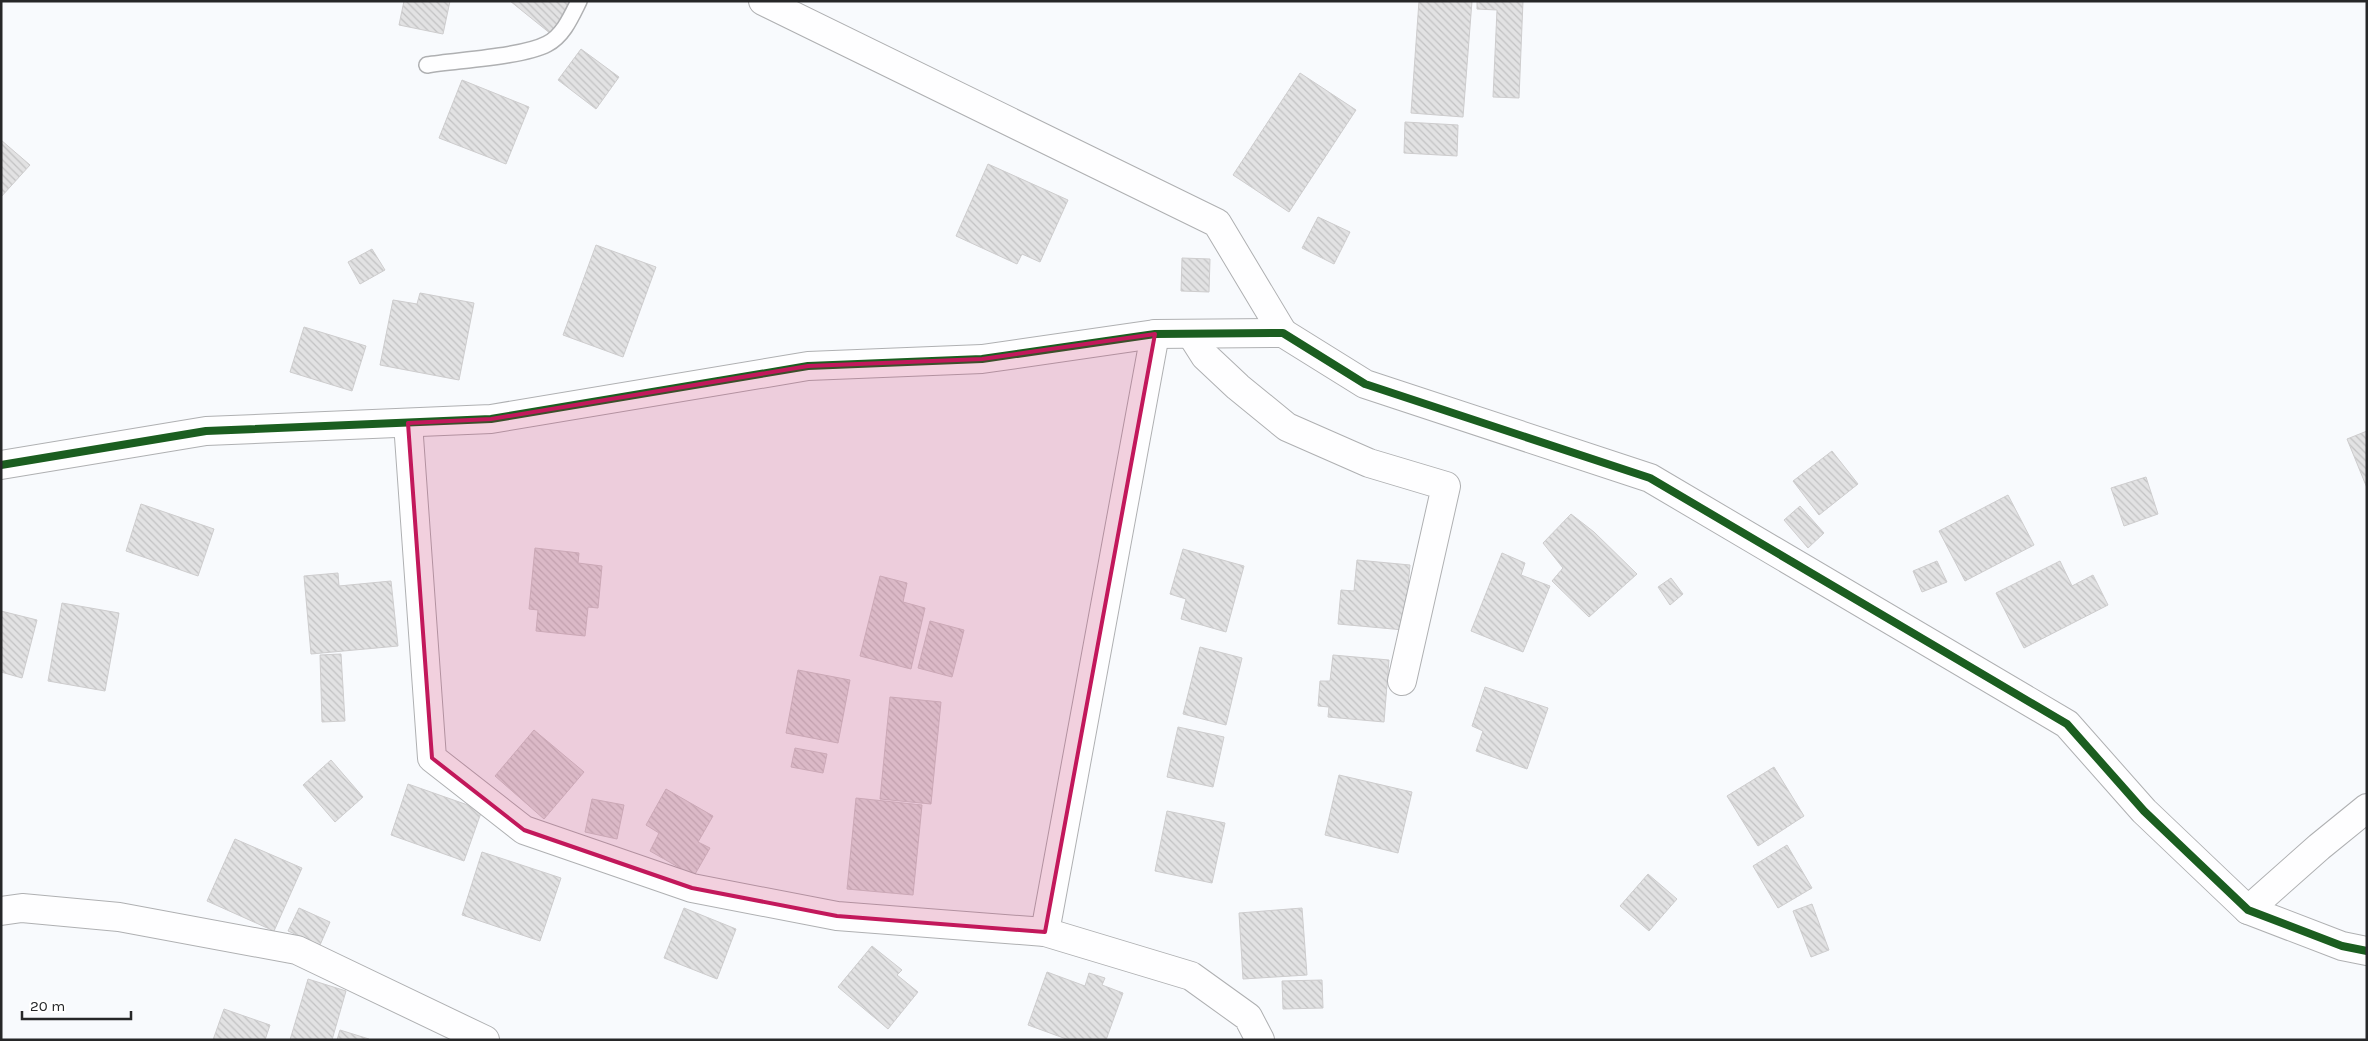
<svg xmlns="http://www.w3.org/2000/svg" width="2368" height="1041" viewBox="0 0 2368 1041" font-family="Karla,sans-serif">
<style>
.building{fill:url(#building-back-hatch);stroke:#cecdce}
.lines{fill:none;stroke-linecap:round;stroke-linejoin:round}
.service-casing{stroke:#afb0b2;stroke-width:18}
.minor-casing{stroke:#afb0b2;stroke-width:30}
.tertiary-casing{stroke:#afb0b2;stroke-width:30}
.service{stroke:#fefeff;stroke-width:15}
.minor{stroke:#fefeff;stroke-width:28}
.tertiary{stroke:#fefeff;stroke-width:28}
.cycleway-casing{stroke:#fff;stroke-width:11}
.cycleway{stroke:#1b5e20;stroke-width:8}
.marked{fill:#c2185b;fill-opacity:0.2;stroke:#c2185b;stroke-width:4;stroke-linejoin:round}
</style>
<defs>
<pattern id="building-back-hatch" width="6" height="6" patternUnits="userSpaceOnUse" patternTransform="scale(1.25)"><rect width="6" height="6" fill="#e2e2e3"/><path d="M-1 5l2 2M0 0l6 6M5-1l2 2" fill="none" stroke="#c2c2c3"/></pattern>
</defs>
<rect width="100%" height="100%" fill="#f8fafd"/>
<!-- building -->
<g class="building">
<path d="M404 1H450L443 34 399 25Z"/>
<path d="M510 1H576L551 34Z"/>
<path d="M1419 1H1472L1463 117 1411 113Z"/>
<path d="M1477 1H1523L1519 98 1493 97 1497 10 1477 9Z"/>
<path d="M581 49 619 77 596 109 558 80Z"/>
<path d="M1300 73 1356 110 1289 212 1233 175Z"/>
<path d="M462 80 529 107 506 164 439 138Z"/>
<path d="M1405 122 1458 125 1457 156 1404 153Z"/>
<path d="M1 140 30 165 1 197Z"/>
<path d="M988 164 1068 200 1040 262 1022 254 1017 264 956 236Z"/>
<path d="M1318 217 1350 232 1334 264 1302 248Z"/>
<path d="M596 245 656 267 623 357 563 335Z"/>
<path d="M372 249 385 270 360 284 348 262Z"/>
<path d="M1182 258 1210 259 1209 292 1181 291Z"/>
<path d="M420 293 474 303 459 380 380 365 393 300 417 304Z"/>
<path d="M304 327 366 346 352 391 290 372Z"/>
<path d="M2367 431V488L2347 439Z"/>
<path d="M1832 451 1858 484 1819 515 1793 481Z"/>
<path d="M2146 477 2158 514 2124 526 2111 488Z"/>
<path d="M2008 495 2034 545 1965 581 1939 531Z"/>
<path d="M141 504 214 529 198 576 126 551Z"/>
<path d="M1800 506 1824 533 1808 548 1784 520Z"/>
<path d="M1571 514 1594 532 1637 574 1589 617 1552 581 1563 568 1543 543Z"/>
<path d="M535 548 579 553 578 563 602 566 598 608 588 607 585 636 536 631 538 610 529 609Z"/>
<path d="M1183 549 1244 566 1226 632 1181 619 1186 599 1170 594Z"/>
<path d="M1502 553 1525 563 1521 575 1550 586 1523 652 1471 631Z"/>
<path d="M1357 560 1410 565 1404 630 1338 624 1341 590 1354 591Z"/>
<path d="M1937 561 1947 582 1922 592 1913 571Z"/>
<path d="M2060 561 2072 586 2093 575 2108 605 2024 648 1996 593Z"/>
<path d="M338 573 339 586 391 581 398 646 311 654 304 576Z"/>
<path d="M880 576 907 583 903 602 925 608 911 669 860 656Z"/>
<path d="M1671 578 1683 594 1670 605 1658 587Z"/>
<path d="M62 603 119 613 105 691 48 681Z"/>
<path d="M1 611 37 620 22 678 1 672Z"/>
<path d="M930 621 964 630 952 677 918 668Z"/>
<path d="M1200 647 1242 658 1226 725 1183 714Z"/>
<path d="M341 654 345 721 322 722 320 655Z"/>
<path d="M1333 655 1389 660 1384 722 1328 717 1329 707 1318 706 1320 681H1330Z"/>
<path d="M798 670 850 680 838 743 786 733Z"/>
<path d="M1485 687 1548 708 1527 769 1476 751 1483 731 1472 726Z"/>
<path d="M890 697 941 702 931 804 880 799Z"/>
<path d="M1178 727 1224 737 1213 787 1167 777Z"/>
<path d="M534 730 584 772 544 819 495 776Z"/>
<path d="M795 748 827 754 823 773 791 767Z"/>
<path d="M331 760 363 797 335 822 303 785Z"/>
<path d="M1774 767 1804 816 1758 846 1727 796Z"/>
<path d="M1339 775 1412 792 1398 853 1325 835Z"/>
<path d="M408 784 482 810 464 861 391 835Z"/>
<path d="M666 789 713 816 698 842 710 848 694 876 650 851 659 833 646 825Z"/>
<path d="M856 798 922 805 913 895 847 889Z"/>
<path d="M592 799 624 805 617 839 585 832Z"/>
<path d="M1167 811 1225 823 1212 883 1155 871Z"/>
<path d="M235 839 302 868 274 931 207 901Z"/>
<path d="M1787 845 1812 888 1778 908 1753 866Z"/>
<path d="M482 852 561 878 540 941 462 915Z"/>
<path d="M1648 874 1677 899 1649 931 1620 906Z"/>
<path d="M1812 904 1829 950 1811 957 1793 911Z"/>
<path d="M299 908 330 922 320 945 288 931Z"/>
<path d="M684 908 736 929 717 979 664 958Z"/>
<path d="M1302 908 1307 975 1243 979 1239 913Z"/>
<path d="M872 946 902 970 897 975 918 992 888 1029 838 987Z"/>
<path d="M1047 972 1085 986 1089 973 1105 978 1102 985 1123 993 1106 1040H1069L1028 1025Z"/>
<path d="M308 979 346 991 332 1040H290Z"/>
<path d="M1322 980 1323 1008 1283 1009 1282 981Z"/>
<path d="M224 1009 270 1025 265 1040H213Z"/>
<path d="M340 1030 369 1039V1040H337Z"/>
</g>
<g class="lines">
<defs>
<path id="service" d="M427 65C457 60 522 57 547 44 563 36 571 17 579 1"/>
<g id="minor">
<path d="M763 1 1217 223 1283 333"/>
<path d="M1191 334 1205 356 1238 387 1287 427 1369 463 1446 486 1402 681"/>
<path d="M408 423 432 758 524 830 692 888 837 916 1045 932 1191 976 1248 1017 1260 1040"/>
<path d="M2248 910 2319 847 2367 808"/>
<path d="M1045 932 1155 334"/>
</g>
<g id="tertiary">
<path d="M1 465 206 431 491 419 808 366 982 359 1155 334 1283 333 1365 384 1650 478 2067 724 2144 811 2248 910 2342 946 2367 951"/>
<path d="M1 911 22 908 119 917 297 950 485 1040"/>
</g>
</defs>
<!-- service casing -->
<use href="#service" class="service-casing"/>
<!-- minor casing -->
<use href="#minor" class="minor-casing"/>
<!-- tertiary casing -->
<use href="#tertiary" class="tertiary-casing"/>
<!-- service -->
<use href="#service" class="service"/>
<!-- minor -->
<use href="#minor" class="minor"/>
<!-- tertiary -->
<use href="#tertiary" class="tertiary"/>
<defs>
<path id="cycleway" d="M1 465 206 431 491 419 808 366 982 359 1155 334 1283 333 1365 384 1650 478 2067 724 2144 811 2248 910 2342 946 2367 951"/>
</defs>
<!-- cycleway casing -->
<use href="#cycleway" class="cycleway-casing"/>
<!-- cycleway -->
<use href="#cycleway" class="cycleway"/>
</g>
<!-- marked area -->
<path class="marked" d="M1155 334 1045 932 837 916 692 888 524 830 432 758 408 423 491 419 808 366 982 359Z"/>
<!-- border -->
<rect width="2368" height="1041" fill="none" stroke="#262728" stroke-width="5"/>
<!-- scale -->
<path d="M22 1011v8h109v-8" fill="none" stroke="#262728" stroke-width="2.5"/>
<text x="30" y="1011" font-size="15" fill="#262728" stroke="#ffffff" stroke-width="4" paint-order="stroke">20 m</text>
</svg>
